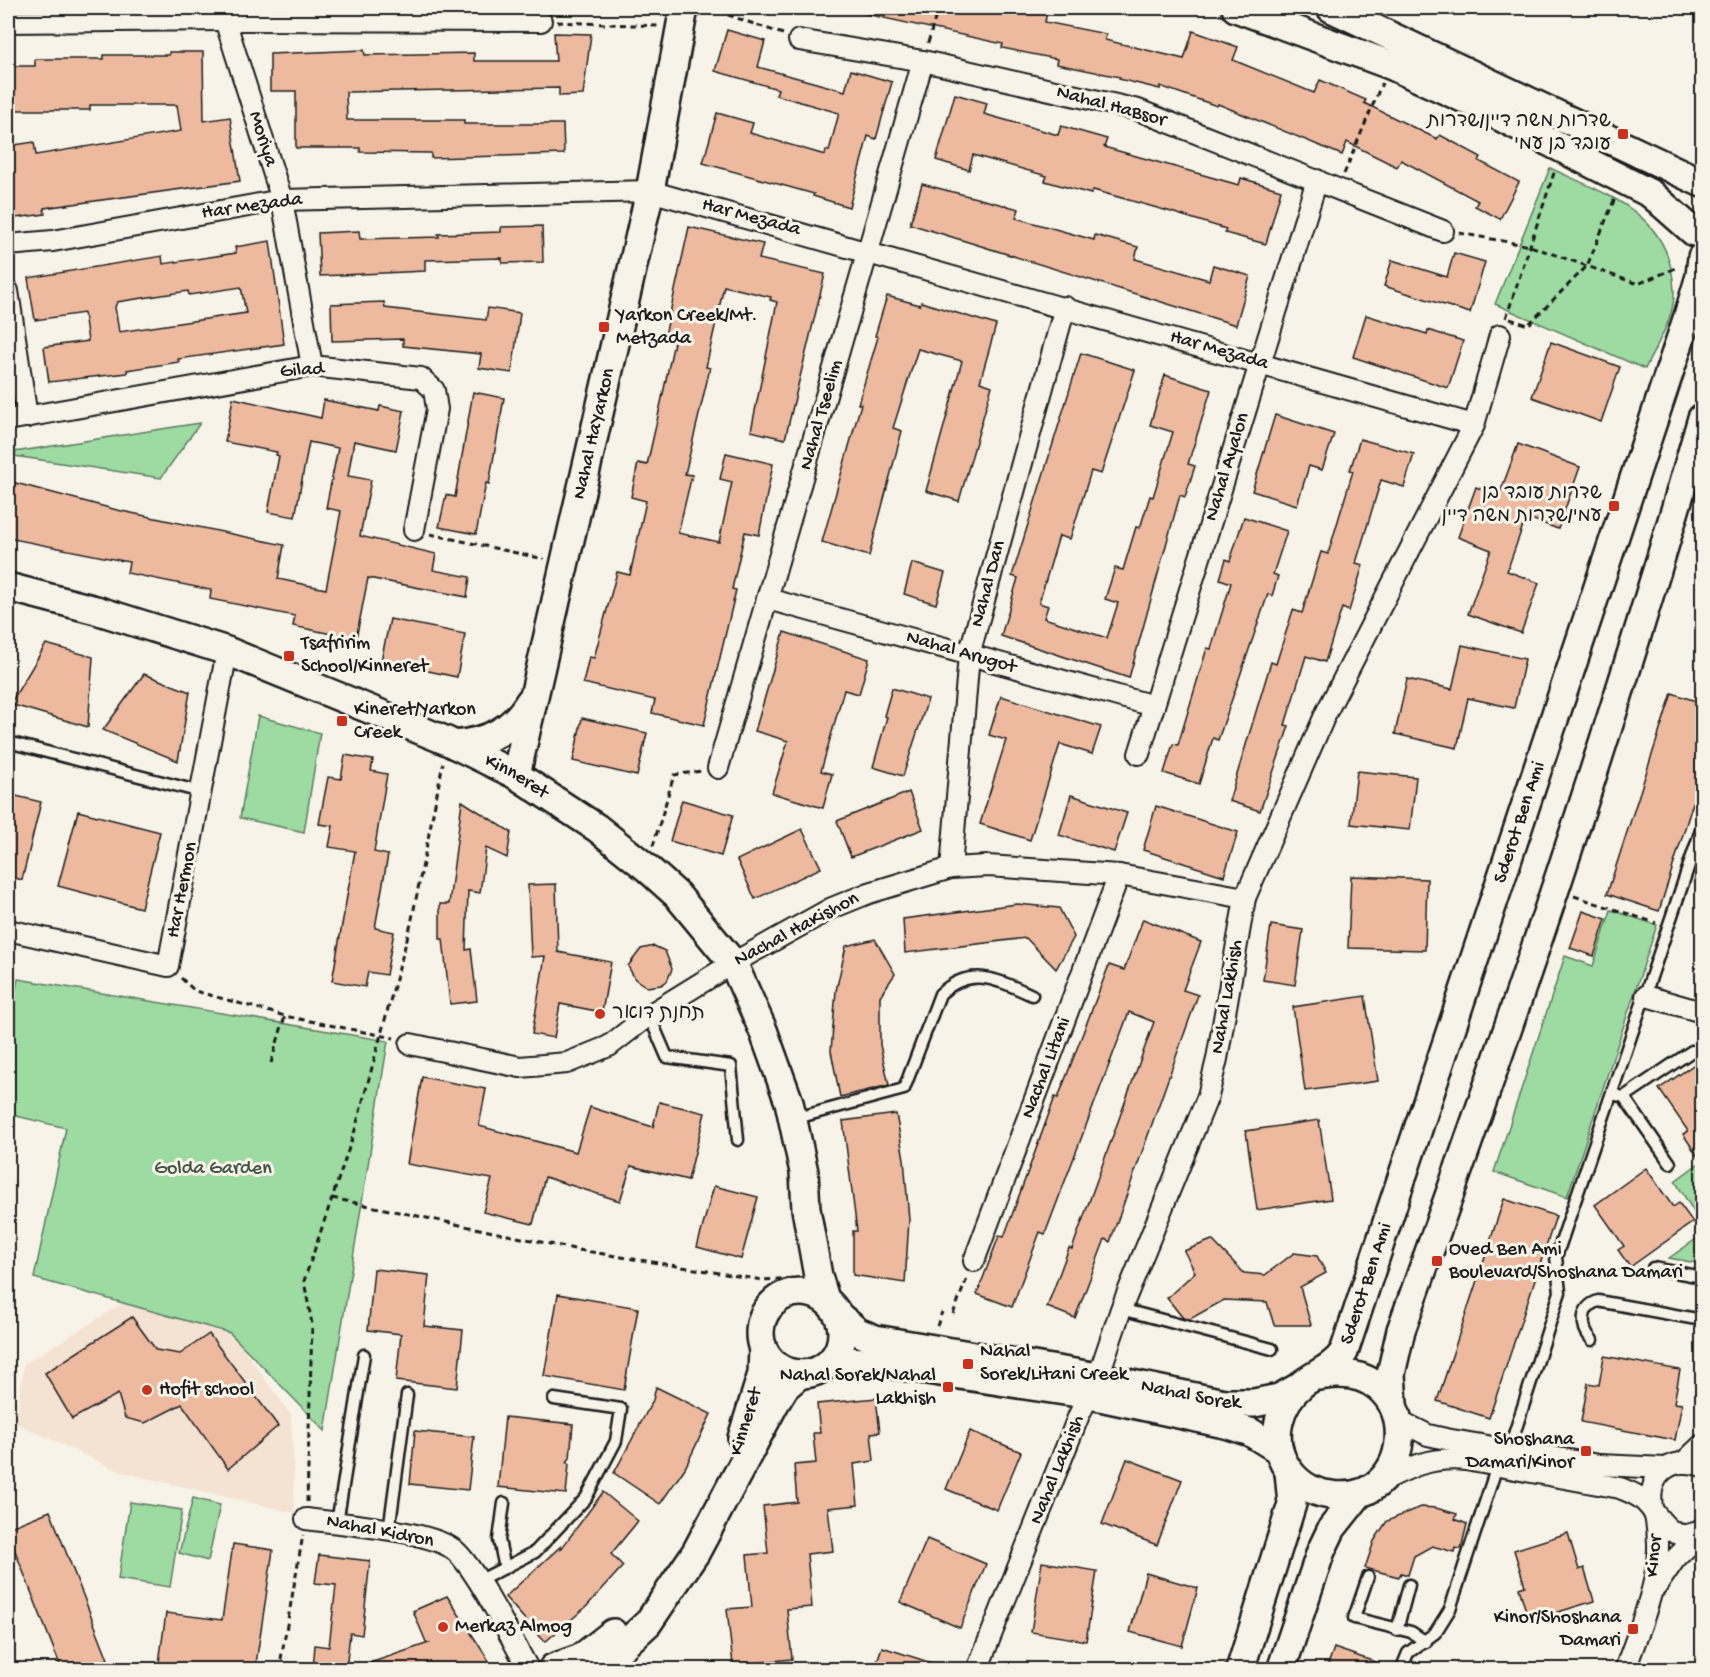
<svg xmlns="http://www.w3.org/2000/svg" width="1710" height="1677" viewBox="0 0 1710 1677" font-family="'Gochi Hand','Playpen Sans Hebrew',sans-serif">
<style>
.built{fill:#f4e2d2}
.green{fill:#9ddba3;stroke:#5c7c60;stroke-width:1.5}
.building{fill:#edba9f;stroke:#1c1c1c;stroke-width:1.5;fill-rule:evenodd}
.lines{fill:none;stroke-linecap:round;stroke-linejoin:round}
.lane-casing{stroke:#1c1c1c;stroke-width:15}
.street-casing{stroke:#1c1c1c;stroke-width:24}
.secondary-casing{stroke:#1c1c1c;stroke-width:32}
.path{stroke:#1c1c1c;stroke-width:3;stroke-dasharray:6 4.5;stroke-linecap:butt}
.lane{stroke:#f7f3e8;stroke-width:10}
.street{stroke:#f7f3e8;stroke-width:20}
.secondary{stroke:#f7f3e8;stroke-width:27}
.poi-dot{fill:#c8321e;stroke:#f7f3e8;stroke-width:2}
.labels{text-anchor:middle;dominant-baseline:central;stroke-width:6;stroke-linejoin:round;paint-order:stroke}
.street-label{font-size:20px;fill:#1c1c1c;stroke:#f7f3e8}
.poi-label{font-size:20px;fill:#1c1c1c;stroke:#f7f3e8;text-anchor:start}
.park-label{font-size:20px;fill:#435544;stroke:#f7f3e8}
</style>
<rect width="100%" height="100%" fill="#f7f3e8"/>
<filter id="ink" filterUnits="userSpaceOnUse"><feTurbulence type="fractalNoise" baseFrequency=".0167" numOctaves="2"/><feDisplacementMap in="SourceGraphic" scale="12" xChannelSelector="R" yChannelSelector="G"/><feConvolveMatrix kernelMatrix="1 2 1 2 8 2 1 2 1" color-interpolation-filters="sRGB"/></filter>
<g filter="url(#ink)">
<!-- built -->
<path class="built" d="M130 1299 224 1322 291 1415 295 1513 121 1472 16 1423 24 1364Z"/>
<!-- green -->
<g class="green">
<path d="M1550 168C1610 196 1672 214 1674 292 1675 318 1655 347 1645 369L1495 304Z"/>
<path d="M200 423 161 478 8 455V453Z"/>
<path d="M258 716 320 733 304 832 240 818Z"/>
<path d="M1611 910 1657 925 1567 1197 1494 1172 1565 956 1593 966Z"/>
<path d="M18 979 388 1041 325 1431 230 1333 34 1278 66 1128 8 1114V1026Z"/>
<path d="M1702 1161V1225L1675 1181Z"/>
<path d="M1702 1235V1264L1669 1258Z"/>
<path d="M193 1498 220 1505 208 1561 179 1553Z"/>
<path d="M130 1502 182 1510 170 1587 118 1579Z"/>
</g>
<!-- building -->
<g class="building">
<path d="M867 8H1025L1047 12 1045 22 1106 34 1105 40 1184 59 1193 31 1238 47 1233 60 1314 93 1320 80 1366 100 1364 103 1437 139 1440 135 1481 157 1479 161 1519 182 1500 219 1475 206 1478 201 1401 160 1397 167 1347 142 1342 155 1218 104 1217 106 1160 86V89L1119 79 1120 77 1056 64 1057 59 1002 48 1003 44 866 14Z"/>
<path d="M727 30 765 41 758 67 845 91 851 70 892 82 876 139 868 136 849 207 813 196 814 194 703 163 717 113 753 123 750 133 825 155 826 150 829 151 839 113 776 95 778 89 715 71Z"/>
<path d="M554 33 591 34 583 95 559 96V88L346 92 347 120H464V124H563L564 154 431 158V153L360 152V148H296V91H270V54L364 50 365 55 474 53V61H556Z"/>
<path d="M169 52H203L204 121 230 117 240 181 44 208 45 214 8 219V146L34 142 36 155 181 131 177 105H90V110H8V66H35V59H104V55H169Z"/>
<path d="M955 94 987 103 984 114 1058 135 1061 126 1107 139 1104 147 1239 185 1241 178 1281 190 1266 244 1225 233 1226 229 1168 211 1093 190 1091 194 1045 181 1047 176 973 155 969 170 936 160Z"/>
<path d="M922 184 1019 209 1016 218 1094 240 1095 235 1138 247 1135 259 1209 280 1213 265 1250 276 1236 325 910 224Z"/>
<path d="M542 226 543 262 502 263V258L425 260V271L320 276 318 233 359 231 360 239 439 237 438 234 501 232V227Z"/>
<path d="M689 227 763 244 759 259 825 274 785 439 751 431 777 302 770 300 771 297 724 286 706 367 710 368 685 474 692 475 678 533 719 542 732 482 720 479 726 453 773 464 759 535 745 532 732 589 736 590 704 725 652 713 655 700 583 683 589 657 594 658 617 572 630 575 646 501 631 497 638 463 647 465 661 403 674 342 664 340Z"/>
<path d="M270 241 284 344 178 359 179 362 127 370V373L49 382 44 347 88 341 84 313 35 320 28 278 162 256 163 264 236 253 235 247ZM241 287 246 313 119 332 115 307 117 302 188 291 189 295Z"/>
<path d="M1454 253 1485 262 1470 313 1384 286 1392 260 1447 277Z"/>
<path d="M887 296 920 305 921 302 996 325 980 382 992 386 959 501 926 491 962 361 918 349 893 428 902 431 869 556 822 542 861 404H858L878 337 875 336Z"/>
<path d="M384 302 385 308 486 320 488 308 520 313 512 373 479 368 481 354 403 346V339L332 341 331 304Z"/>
<path d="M1366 315 1427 334 1428 330 1463 341 1448 388 1353 357Z"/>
<path d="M1551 342 1620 367 1601 422 1532 397Z"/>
<path d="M1081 353 1135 370 1101 474 1091 471 1070 539 1059 536 1039 603 1048 606 1044 618 1107 638 1118 603 1105 599 1115 568 1123 570 1136 527 1140 528 1150 496 1153 497 1173 432 1150 425 1165 375 1211 390 1188 464 1195 466 1185 497 1180 495 1129 678 1001 636 1018 578 1012 576Z"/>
<path d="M473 392 504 398 489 484 486 483 476 534 439 527 446 495 455 497Z"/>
<path d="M233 398 321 418 324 400 379 411 380 406 404 411 396 450 354 441 348 476 371 480 360 536 436 554 433 570 470 577 467 597 368 578 356 639 293 626 295 616 210 599 211 590 127 573 129 562 8 538V481L117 510 284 545 278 579 326 589 341 511 326 508 338 448 309 442 295 517 268 512 279 456 276 455 277 452 225 442Z"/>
<path d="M1275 415 1334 434 1322 470 1309 466 1297 505 1252 491Z"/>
<path d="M1360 439 1414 454 1404 487 1381 480 1356 563 1363 565 1349 611 1342 608 1325 662 1306 656 1285 725 1289 726 1260 811 1229 801 1271 662 1276 664 1293 610 1302 613 1321 552 1328 554 1353 471 1350 470Z"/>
<path d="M1518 444 1580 467 1558 529 1526 517 1507 571 1539 583 1521 633 1468 614 1491 550 1458 537 1476 487 1499 496Z"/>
<path d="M1244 517 1287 531 1273 574 1278 576 1272 596 1268 594 1218 740 1213 738 1199 784 1164 773 1173 744 1178 745 1207 648 1211 649 1231 583 1220 579 1226 559 1230 561Z"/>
<path d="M912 563 945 573 936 604 904 594Z"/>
<path d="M390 619 465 634 457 677 381 661Z"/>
<path d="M784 632 869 659 859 694 844 690 821 771 832 774 823 808 772 793 788 741 755 731Z"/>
<path d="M46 644 93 657 88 727 10 704Z"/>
<path d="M1462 645 1525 659 1514 708 1468 698 1457 748 1395 734 1407 679 1452 689Z"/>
<path d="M144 674 190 692 178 761 103 730Z"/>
<path d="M892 688 928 699 903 776 873 767 887 717 884 716Z"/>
<path d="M1672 693 1702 703V774L1659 911 1607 894Z"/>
<path d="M1001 696 1101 727 1092 754 1060 744 1030 840 980 824 1006 740 989 735Z"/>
<path d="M582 718 647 733 637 776 573 761Z"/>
<path d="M345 755 373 760 371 771 387 774 374 852 388 855 375 928 394 932 386 975 368 972 365 987 332 981 355 851 329 847 333 826 319 824 328 777 341 779Z"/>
<path d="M1357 771 1416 777 1410 830 1351 824Z"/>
<path d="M909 792 923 829 851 857 837 821Z"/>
<path d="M8 794 41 802 22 880 8 876Z"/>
<path d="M1071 795 1127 813 1114 852 1059 835Z"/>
<path d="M682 800 733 815 721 856 670 841Z"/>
<path d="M462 801 511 832 507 858 486 848 480 893 468 891 466 950 471 949 477 1001 450 1004 443 939H440V904H449Z"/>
<path d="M1156 806 1238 832 1224 876 1143 850Z"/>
<path d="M78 811 160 832 141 908 58 886Z"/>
<path d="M802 829 821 868 755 899 737 860Z"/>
<path d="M1351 876 1427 879 1425 950 1348 948Z"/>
<path d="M556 884 558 952 611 962 602 1012 560 1004 554 1038 532 1034 545 956 531 957 528 885Z"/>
<path d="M1017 904 1059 908 1074 937 1056 969 1026 938 905 953 903 919Z"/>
<path d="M1583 911 1606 919 1594 956 1570 948Z"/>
<path d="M1143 919 1201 942 1183 990 1198 995 1110 1242 1105 1239 1075 1318 1047 1307 1069 1248 1072 1249 1154 1022 1129 1012 1045 1234 1040 1232 1012 1307 977 1294 999 1236 1004 1237 1055 1097 1058 1098 1109 965 1124 970Z"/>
<path d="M1271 925 1303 930 1295 985 1263 980Z"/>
<path d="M875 939 895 974 880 996V1045L889 1085 840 1097 831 1051 836 991 846 946Z"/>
<path d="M654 946 665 951 672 969 667 981 661 985 647 987 635 979 628 966 641 949Z"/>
<path d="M1365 996 1378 1081 1305 1091 1293 1007Z"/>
<path d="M1702 1059V1163L1683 1134 1688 1131 1659 1089Z"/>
<path d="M422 1077 486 1089 479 1126 576 1152 590 1107 653 1127 659 1102 705 1113 688 1180 631 1166 620 1201 545 1177 533 1224 483 1212 492 1179 407 1164Z"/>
<path d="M896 1114 904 1159 909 1220 905 1283 853 1275V1231H857L843 1121Z"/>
<path d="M1319 1120 1331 1199 1257 1210 1246 1131Z"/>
<path d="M1646 1168 1673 1207 1679 1203 1693 1222 1630 1267 1618 1250 1624 1246 1595 1205Z"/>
<path d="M714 1186 758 1197 741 1259 697 1247Z"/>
<path d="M1504 1199 1556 1216 1489 1418 1437 1401Z"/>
<path d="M1212 1240 1244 1273 1265 1275 1294 1253 1317 1256 1326 1273 1300 1287 1311 1325H1274L1267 1302 1224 1300 1190 1319 1183 1318 1167 1298 1195 1272 1184 1251Z"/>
<path d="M374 1269 429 1275 424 1326 463 1330 457 1388 396 1381 401 1334 368 1330Z"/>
<path d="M558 1294 638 1308 624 1390 544 1376Z"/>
<path d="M132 1317 156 1350 180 1354 209 1334 278 1426 228 1469 182 1404 145 1423 125 1418 118 1394 72 1419 45 1373Z"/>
<path d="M1604 1356 1680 1370 1674 1403 1682 1404 1675 1440 1581 1422 1588 1383 1599 1385Z"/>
<path d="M656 1387 711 1414 685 1468 660 1504 614 1473 653 1400Z"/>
<path d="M876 1398 880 1432 871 1433 874 1461 854 1464 858 1505 828 1508 833 1551 807 1554 812 1607 787 1609 792 1659 733 1665 727 1609 752 1607 747 1555 768 1553 763 1506 797 1502 794 1465 816 1463 813 1433H820L817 1404Z"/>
<path d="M505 1417 573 1424 570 1458 567 1462 569 1464 566 1494 498 1487Z"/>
<path d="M415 1431 474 1437 468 1490 410 1484Z"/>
<path d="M970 1431 1021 1452 997 1510 946 1489Z"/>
<path d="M1127 1459 1182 1480 1157 1545 1102 1524Z"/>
<path d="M603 1492 638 1521 611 1554 623 1566 586 1607 545 1642 505 1597 561 1546V1549Z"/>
<path d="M1421 1507 1436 1508 1457 1514 1455 1519 1467 1524 1461 1549 1455 1548 1454 1552 1432 1546 1414 1556 1408 1575 1401 1573 1399 1577 1365 1568 1374 1541 1387 1521Z"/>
<path d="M50 1511 108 1659 81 1670H62L8 1533V1528Z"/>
<path d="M1568 1533 1579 1570 1584 1568 1594 1601 1529 1621 1519 1588 1525 1586 1514 1550Z"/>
<path d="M927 1539 986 1564 960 1628 900 1602Z"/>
<path d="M233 1544 273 1550 255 1670H158L166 1613 222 1620Z"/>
<path d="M319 1555 370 1561 362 1635 350 1633 346 1670H313L315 1645 329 1647 336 1585 315 1583Z"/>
<path d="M1042 1562 1097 1571 1086 1641 1031 1632Z"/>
<path d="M1146 1573 1198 1588 1182 1646 1130 1632Z"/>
<path d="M447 1596 491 1664 476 1670H358V1667L429 1643 426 1642 413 1611Z"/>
<path d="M882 1647 944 1667 943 1670H874Z"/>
<path d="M1334 1648 1390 1667 1389 1670H1326Z"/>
</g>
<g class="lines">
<defs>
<g id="lane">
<path d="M8 742 201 792"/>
<path d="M649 1015 667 1057 731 1066 738 1140"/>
<path d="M1612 1094 1624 1097 1692 1051"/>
<path d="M1624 1097 1670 1163"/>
<path d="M793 1119 904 1089 940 994C971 965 998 980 1032 995"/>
<path d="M1653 1268 1702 1277"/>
<path d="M1121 1309 1272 1349"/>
<path d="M1592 1340C1580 1327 1580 1307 1598 1301L1702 1320"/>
<path d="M1509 1450 1560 1292 1556 1257 1702 827"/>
<path d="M504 1503 499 1540 505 1568"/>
<path d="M337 1523 364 1355"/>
<path d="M389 1531 407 1395"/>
<path d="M1368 1577 1354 1618 1411 1632 1426 1642"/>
<path d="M477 1582 535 1552 586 1498 616 1441 621 1409 554 1399"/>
<path d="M1397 1630 1409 1585"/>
<path d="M1401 1670 1408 1653 1435 1633 1450 1609 1497 1466"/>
</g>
<g id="street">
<path d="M225 20 282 200 312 366"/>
<path d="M8 22 225 20 541 21"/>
<path d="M799 40 923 61 1138 110 1443 231"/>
<path d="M8 245 53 241 282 200 650 191 1474 425"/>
<path d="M8 291 27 417"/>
<path d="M8 420 312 366 421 378 434 390 437 409 414 530"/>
<path d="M768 599 1154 706"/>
<path d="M1139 754 1317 180"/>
<path d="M718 768 923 61"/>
<path d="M951 868 969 655 1065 307"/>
<path d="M8 930 168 966 227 651"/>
<path d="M1646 996 1702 1012"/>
<path d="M410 1044 520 1067 567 1063 609 1046 649 1015 733 963 832 908 869 893 951 868 988 866 1119 875 1245 898"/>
<path d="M974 1261 1119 875"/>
<path d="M1400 1421 1428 1435 1446 1439 1599 1465 1666 1468"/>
<path d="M1683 1463 1702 1445"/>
<path d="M1380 1482C1410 1467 1432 1456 1466 1460L1620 1488C1629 1492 1639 1495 1645 1502 1663 1520 1671 1546 1702 1530"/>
<path d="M1653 1512C1645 1478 1668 1454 1702 1466"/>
<path d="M306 1519C342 1524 427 1530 453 1549 474 1564 514 1644 529 1670"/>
<path d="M1656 1587 1675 1559 1702 1532"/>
<path d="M977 1670 1079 1415 1098 1377 1121 1309 1208 1096 1217 1059 1245 898 1326 713 1474 425 1500 335"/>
<path d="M1625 1670C1642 1620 1667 1569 1655 1516"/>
</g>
<g id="secondary">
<path d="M1236 8 1390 65 1469 101 1651 194 1694 232"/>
<path d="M1331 8 1702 183"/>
<path id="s1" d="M8 587 96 610 227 651 447 741 516 775 597 828 647 868 677 895 733 963 763 1030 789 1102 804 1172 806 1209 818 1276 825 1299"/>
<path d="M455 745C489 741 512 731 530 701"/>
<path id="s2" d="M516 775 650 191 684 8"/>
<circle cx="801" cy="1333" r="41"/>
<path id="s3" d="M839 1316 858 1332 875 1339 1098 1377 1224 1403H1254L1279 1398 1299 1387"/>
<path d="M832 1361 874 1362 1091 1395 1225 1424 1250 1432 1279 1450"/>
<path id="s4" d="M1319 1376C1426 1355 1422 1508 1331 1495 1311 1493 1294 1481 1284 1463 1270 1437 1279 1404 1301 1385 1316 1373 1332 1369 1344 1352L1688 316 1700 276 1702 257"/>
<path d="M1393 1404 1391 1374 1401 1330C1510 1029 1614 725 1702 418"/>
<path d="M742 1438 762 1374 763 1349"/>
<path d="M553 1668 581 1658 613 1633"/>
<path d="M597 1670 648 1623 696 1552 774 1405 785 1387 800 1374"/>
<path d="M1240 1670 1292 1504 1289 1472"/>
<path d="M1281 1670 1321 1551 1332 1528 1359 1494"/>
</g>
</defs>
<!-- lane casing -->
<use href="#lane" class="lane-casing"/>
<!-- street casing -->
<use href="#street" class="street-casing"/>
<!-- secondary casing -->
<use href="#secondary" class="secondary-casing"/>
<!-- path -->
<g class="path">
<path d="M708 8 783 34"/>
<path d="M557 22 659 26"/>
<path d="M928 43 938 8"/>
<path d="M1344 174 1382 83"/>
<path d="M1459 233 1530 246 1638 284 1678 267"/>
<path d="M1506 318 1555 170"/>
<path d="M1510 319 1528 325 1587 266 1615 198"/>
<path d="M430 534 544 559"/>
<path d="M653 846 674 775 702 771"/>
<path d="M1574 896 1656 923"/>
<path d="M181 978 195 991 285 1016"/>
<path d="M271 1063 285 1016 394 1038"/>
<path d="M332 1198 579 1250 762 1280 796 1278"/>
<path d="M953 1314 968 1276"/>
<path d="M937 1326 942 1312"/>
<path d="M307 1502 312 1324 304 1281 355 1130 411 924 443 763"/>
<path d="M279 1670 303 1535"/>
</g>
<!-- lane -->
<use href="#lane" class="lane"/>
<!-- street -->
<use href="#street" class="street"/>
<!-- secondary -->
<use href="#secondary" class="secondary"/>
</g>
</g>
<!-- markers -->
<g class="poi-dot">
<rect x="1617" y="128" width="12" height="12" rx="3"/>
<rect x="598" y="321" width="12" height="12" rx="3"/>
<rect x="1608" y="500" width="12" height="12" rx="3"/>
<rect x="283" y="650" width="12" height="12" rx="3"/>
<rect x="336" y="715" width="12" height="12" rx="3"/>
<circle cx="600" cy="1014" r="6"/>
<rect x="1431" y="1255" width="12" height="12" rx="3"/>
<rect x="962" y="1358" width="12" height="12" rx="3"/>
<rect x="942" y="1381" width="12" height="12" rx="3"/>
<circle cx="147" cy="1390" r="6"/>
<rect x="1580" y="1445" width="12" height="12" rx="3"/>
<circle cx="443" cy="1627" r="6"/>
<rect x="1627" y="1623" width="12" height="12" rx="3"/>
</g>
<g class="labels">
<!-- street labels -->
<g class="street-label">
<text transform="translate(1111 107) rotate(15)">Nahal HaBsor</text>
<text transform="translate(262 139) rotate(72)">Moriya</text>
<text transform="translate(252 207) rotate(-8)">Har Mezada</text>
<text transform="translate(751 218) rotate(15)">Har Mezada</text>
<text transform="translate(1219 351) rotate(16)">Har Mezada</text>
<text transform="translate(302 371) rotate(-4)">Gilad</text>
<text transform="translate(822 415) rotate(-74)">Nahal Tseelim</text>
<text stroke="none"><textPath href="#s2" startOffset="350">Nahal HaYarkon</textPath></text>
<text transform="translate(1228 467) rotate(-73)">Nahal Ayalon</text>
<text transform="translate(989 584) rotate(-75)">Nahal Dan</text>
<text transform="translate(961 653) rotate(16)">Nahal Arugot</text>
<text stroke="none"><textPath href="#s1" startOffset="544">Kinneret</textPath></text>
<text stroke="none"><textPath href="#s4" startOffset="978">Sderot Ben Ami</textPath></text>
<text transform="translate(183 890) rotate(-79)">Har Hermon</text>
<text transform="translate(797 930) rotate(-28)">Nachal HaKishon</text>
<text transform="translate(1228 997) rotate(-80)">Nahal Lakhish</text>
<text transform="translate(1047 1068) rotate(-69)">Nachal Litani</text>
<text stroke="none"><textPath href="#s4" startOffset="492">Sderot Ben Ami</textPath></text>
<text stroke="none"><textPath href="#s3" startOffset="364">Nahal Sorek</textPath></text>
<text transform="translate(747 1422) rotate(-73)">Kinneret</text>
<text transform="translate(1058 1470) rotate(-68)">Nahal Lakhish</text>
<text transform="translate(380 1532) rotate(11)">Nahal Kidron</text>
<text transform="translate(1655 1556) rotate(-85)">Kinor</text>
</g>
<!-- poi labels -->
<g class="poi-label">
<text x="1611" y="122" text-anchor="end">שדרות משה דיין/שדרות<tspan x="1611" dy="23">עובד בן עמי</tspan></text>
<text x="616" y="316">Yarkon Creek/Mt.<tspan x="616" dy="23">Metzada</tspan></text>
<text x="1602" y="494" text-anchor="end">שדרות עובד בן<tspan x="1602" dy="23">עמי/שדרות משה דיין</tspan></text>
<text x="301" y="644">Tsafririm<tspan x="301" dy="23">School/Kinneret</tspan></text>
<text x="354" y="710">Kineret/Yarkon<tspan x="354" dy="23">Creek</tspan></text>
<text x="612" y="1014">תחנת דואר</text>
<text x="1449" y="1250">Oved Ben Ami<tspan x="1449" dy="23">Boulevard/Shoshana Damari</tspan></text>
<text x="980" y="1352">Nahal<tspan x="980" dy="23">Sorek/Litani Creek</tspan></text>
<text x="936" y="1376" text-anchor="end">Nahal Sorek/Nahal<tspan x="936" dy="23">Lakhish</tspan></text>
<text x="159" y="1390">Hofit school</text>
<text x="1574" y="1440" text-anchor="end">Shoshana<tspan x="1574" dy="23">Damari/Kinor</tspan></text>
<text x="1621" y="1618" text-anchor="end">Kinor/Shoshana<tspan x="1621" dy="23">Damari</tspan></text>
<text x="455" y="1627">Merkaz Almog</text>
</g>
<!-- park labels -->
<g class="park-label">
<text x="213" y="1169">Golda Garden</text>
</g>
</g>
<!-- margin -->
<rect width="1710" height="1677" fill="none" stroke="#f7f3e8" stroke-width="30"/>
<rect x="15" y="15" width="1680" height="1647" fill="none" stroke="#1c1c1c" stroke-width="2" filter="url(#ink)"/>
</svg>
